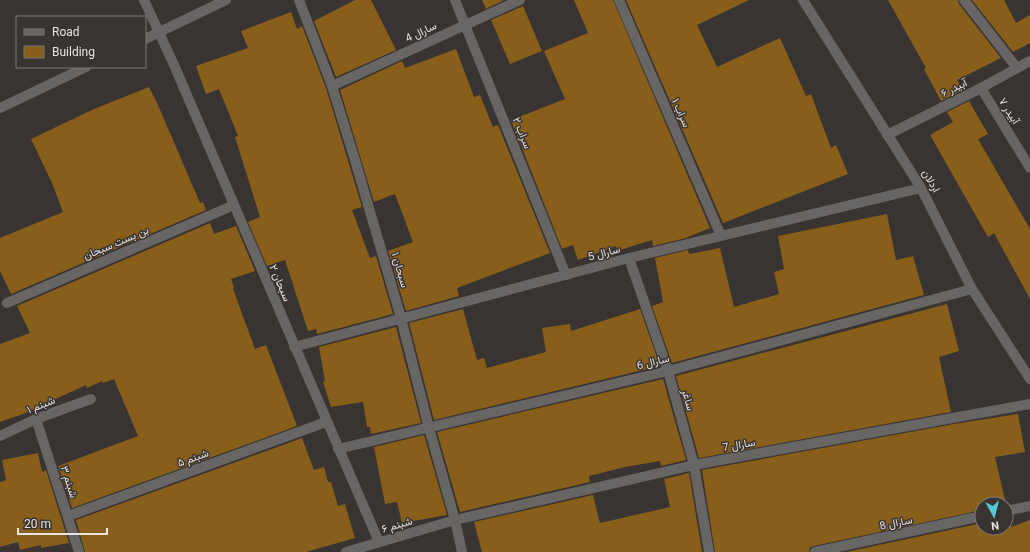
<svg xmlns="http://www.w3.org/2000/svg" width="1030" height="552" viewBox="0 0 1030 552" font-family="Roboto,Vazirmatn,sans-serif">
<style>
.building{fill:#875f1a}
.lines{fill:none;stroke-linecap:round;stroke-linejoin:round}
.minor{stroke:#686565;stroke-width:10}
.tertiary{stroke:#686565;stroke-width:10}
.labels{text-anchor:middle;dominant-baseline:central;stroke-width:3;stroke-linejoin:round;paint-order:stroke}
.street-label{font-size:11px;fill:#e8e4e2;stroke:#393331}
</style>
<rect width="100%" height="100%" fill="#393331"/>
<!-- building -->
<g class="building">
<path d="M355 0H371L396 50 336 77 314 21Z"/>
<path d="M482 0H504L486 9Z"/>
<path d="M574 0H613L710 228 686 238 653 246 652 240 617 251 616 246 578 260 573 245 562 249 511 120 565 99 544 51 588 33Z"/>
<path d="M626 0H749L697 25 717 67 780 38 806 96 811 94 831 148 836 145 848 174 723 223Z"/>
<path d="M888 0H958L959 4 1001 58 957 80 963 90 941 101 924 69 926 68Z"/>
<path d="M972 0H1004L1016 23 1030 15V43L1013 52Z"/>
<path d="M523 6 542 51 510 64 491 20Z"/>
<path d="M291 12 297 29 302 26 326 88 362 207 352 210 370 258 376 256 393 314 317 334 316 329 308 331 285 260 267 266 248 222 260 217 235 137 238 136 219 89 206 94 196 66 248 48 241 31Z"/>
<path d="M456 49 474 97 480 95 493 127 498 125 550 253 457 288 459 296 406 311 388 251 413 242 395 194 374 202 340 90 402 61 405 68Z"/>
<path d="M149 87 158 105 200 203 203 202 206 210 11 294 0 271V238L63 212 52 183 31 139 94 109Z"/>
<path d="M969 101 988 134 978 139 1030 229V299L994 233 988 237 930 135 953 122 947 112Z"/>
<path d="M887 214 896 260 913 256 924 295 672 363 652 306 663 302 655 258 688 250 689 254 720 248 734 307 779 294 774 272 784 269 778 236Z"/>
<path d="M210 223 214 234 236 226 255 271 231 279 234 288 233 289 255 349 266 345 297 426 72 508 58 466 138 436 114 379 103 383 102 381 87 388 86 385 23 414 0 422V344L30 333 17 306Z"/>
<path d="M947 304 959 351 939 357 951 412 699 458 676 376Z"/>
<path d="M463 309 477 360 484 358 487 368 546 352 542 328 570 324 571 331 640 309 660 366 434 420 409 323Z"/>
<path d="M396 327 421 423 371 434 370 427H367L363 402 331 407 323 382 325 381 319 347Z"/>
<path d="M663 379 686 460 661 466 660 461 625 467 589 476 590 482 460 512 437 432Z"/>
<path d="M1018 414 1025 452 995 457 1006 504H982V510L814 546 810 547 809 552H715L702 470 954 424Z"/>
<path d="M424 435 447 515 402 523 397 502 385 504 374 447Z"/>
<path d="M302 438 314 470 324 467 328 482H331L338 506 345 504 355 538 306 552H85L76 520Z"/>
<path d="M38 453 42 472 46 470 69 543 41 548V545L20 550 18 542 0 547V482L6 480 2 460Z"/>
<path d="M689 473 702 552H482L474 522 593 495 600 523 670 507 664 479Z"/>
<path d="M1006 517H1009L1011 527 1030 520V552H846L982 523V528H1006Z"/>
</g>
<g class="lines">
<!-- minor -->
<g class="minor">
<path d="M144 0 174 65 379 542"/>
<path d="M299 0 332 86 355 160 401 318 429 428 455 520 462 552"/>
<path d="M455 0 566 275"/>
<path d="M619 0 721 236"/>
<path d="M964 0 1017 68"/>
<path d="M145 39 226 0"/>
<path d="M332 86 520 0"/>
<path d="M981 88 1030 168"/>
<path d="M0 108 86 67"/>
<path d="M887 135 981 88 1030 61"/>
<path d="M629 258 668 371 694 465 709 552"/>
<path d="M7 303 234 205"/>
<path d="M294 347 629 258 921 188"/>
<path d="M36 419 79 552"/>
<path d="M0 436 36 419 91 399"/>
<path d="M338 449 668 371 972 289"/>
<path d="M1006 511 1030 506"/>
<path d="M68 516 326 422"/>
<path d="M346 552 455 520 694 465 1030 404"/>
<path d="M815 552 982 516"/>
</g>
<!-- tertiary -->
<path class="tertiary" d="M803 0 921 188 972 289 1030 379"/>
</g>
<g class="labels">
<!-- street labels -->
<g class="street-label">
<text transform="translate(421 32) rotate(-25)">سارال 4</text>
<text transform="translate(954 88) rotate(-26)">آبیدر ۶</text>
<text transform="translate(1009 111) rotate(58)">آبیدر ۷</text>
<text transform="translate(681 113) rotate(66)">سراب ۱</text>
<text transform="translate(522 133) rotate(68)">سراب ۲</text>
<text transform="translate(931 181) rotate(60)">اردلان</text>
<text transform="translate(116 243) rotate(-23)">بن بست سبحان</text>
<text transform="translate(604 253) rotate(-15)">سارال 5</text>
<text transform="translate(400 270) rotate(74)">سبحان ۱</text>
<text transform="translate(280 283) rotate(67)">سبحان ۲</text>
<text transform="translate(653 362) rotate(-14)">سارال 6</text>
<text transform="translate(688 400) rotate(75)">ساغر</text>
<text transform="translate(41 405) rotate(-22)">شبنم ۱</text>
<text transform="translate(739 445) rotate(-10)">سارال 7</text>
<text transform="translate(193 458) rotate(-20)">شبنم ۵</text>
<text transform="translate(69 482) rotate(72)">شبنم ۳</text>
<text transform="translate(896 523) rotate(-12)">سارال 8</text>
<text transform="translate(397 525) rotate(-16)">شبنم ۶</text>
</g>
</g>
<!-- legend -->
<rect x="16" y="16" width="130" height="52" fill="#393331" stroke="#7f7a78"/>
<rect x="24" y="29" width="20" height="6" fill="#686565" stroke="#7f7a78"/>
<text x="52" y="36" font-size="12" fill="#e8e4e2">Road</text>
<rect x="24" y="46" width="20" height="12" fill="#875f1a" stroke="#7f7a78"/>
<text x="52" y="56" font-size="12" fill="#e8e4e2">Building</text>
<!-- north arrow -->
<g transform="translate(994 516) rotate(173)"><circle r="19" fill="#393331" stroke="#7f7a78"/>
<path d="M0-3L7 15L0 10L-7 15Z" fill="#52cbd9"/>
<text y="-6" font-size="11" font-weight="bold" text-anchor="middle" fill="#e8e4e2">N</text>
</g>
<!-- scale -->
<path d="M18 528v6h89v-6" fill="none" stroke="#e8e4e2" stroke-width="2"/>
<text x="24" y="528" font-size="12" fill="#e8e4e2" stroke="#393331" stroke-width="3" paint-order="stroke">20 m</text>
</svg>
